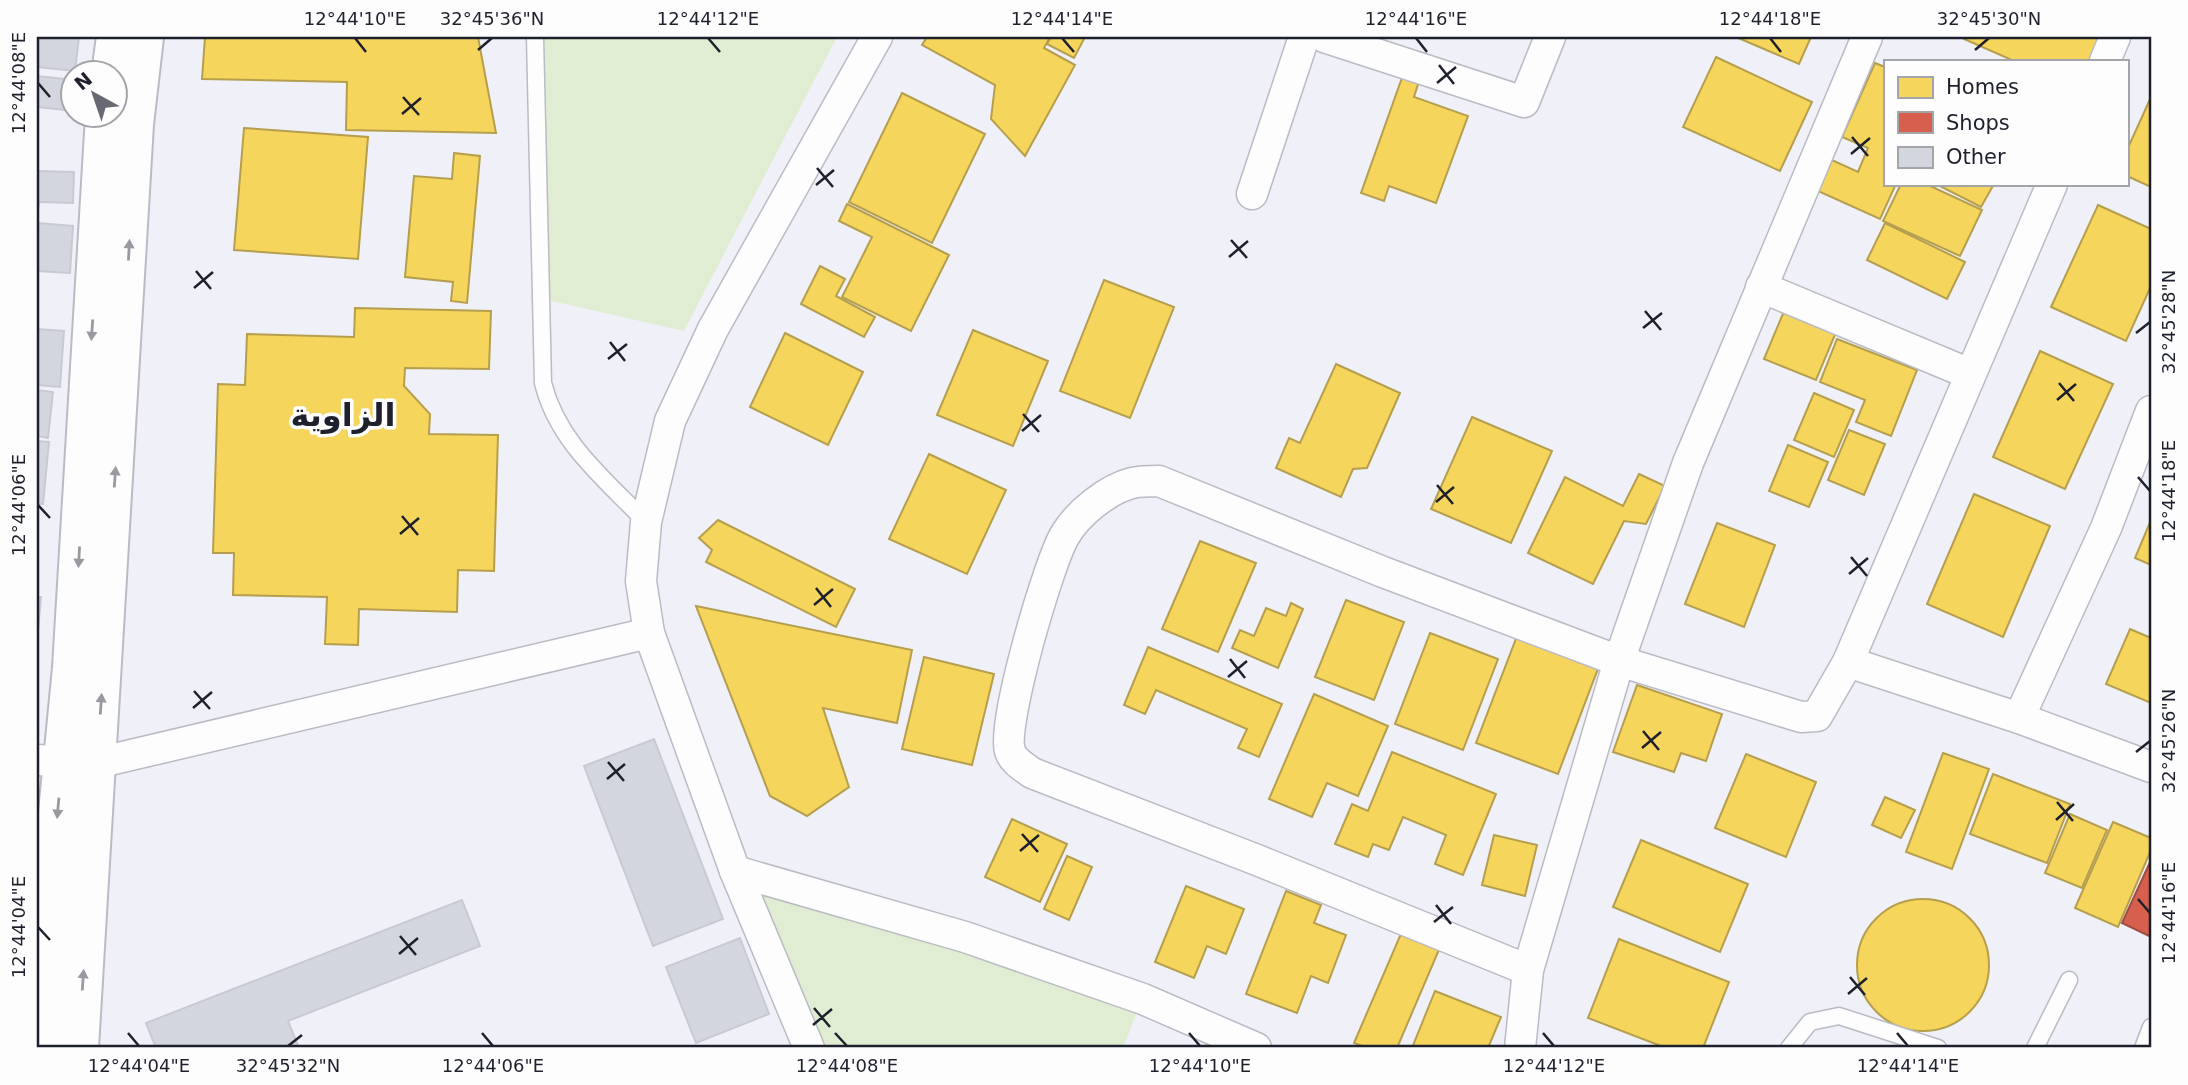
<svg xmlns="http://www.w3.org/2000/svg" width="2188" height="1085" viewBox="0 0 2188 1085" font-family="'DejaVu Sans','Noto Naskh Arabic',sans-serif">
<style>
.green{fill:#e1edd3}
.homes{fill:#f6d55c;stroke:#b59f4e;stroke-width:2}
.shops{fill:#d6604d;stroke:#9f4d43;stroke-width:2}
.building{fill:#d4d6df;stroke:#c8cad3;stroke-width:2}
.lines{fill:none;stroke-linecap:round;stroke-linejoin:round}
.service-casing{stroke:#babbc4;stroke-width:19}
.minor-casing{stroke:#babbc4;stroke-width:33}
.secondary-casing{stroke:#babbc4;stroke-width:42}
.service{stroke:#fdfdfe;stroke-width:16}
.minor{stroke:#fdfdfe;stroke-width:30}
.secondary{stroke:#fdfdfe;stroke-width:38}
.oneway{fill:#999aa0}
.ticks{fill:none;stroke:#1e202c;stroke-width:2.5}
.labels{text-anchor:middle;dominant-baseline:central;stroke-width:7;stroke-linejoin:round;paint-order:stroke}
.town-label{font-size:32px;font-weight:bold;fill:#1e202c;stroke:#fdfdfd}
.neatline{fill:none;stroke:#1e202c;stroke-width:2.5}
.ticks-label{font-size:18px;text-anchor:middle;fill:#1e202c}
</style>
<rect width="100%" height="100%" fill="#f0f1f8"/>
<!-- green -->
<g class="green">
<path d="M544 37H837L684 331 547 300Z"/>
<path d="M736 872 1141 1002 1123 1048H807Z"/>
</g>
<!-- homes -->
<g class="homes">
<path d="M205 37H478L496 133 346 130 347 82 202 79Z"/>
<path d="M927 37H1050L1044 48 1075 65 1025 156 991 119 995 85 922 45Z"/>
<path d="M1051 37H1085L1074 58 1047 44Z"/>
<path d="M1736 37H1811L1799 64Z"/>
<path d="M1965 37H2101L2090 61H2014L1964 39Z"/>
<path d="M1716 57 1812 102 1780 171 1683 127Z"/>
<path d="M1875 63 1885 67V184H1896L1880 219 1818 191 1832 160 1858 172 1868 148 1842 137Z"/>
<path d="M1404 72 1420 78 1414 97 1468 116 1436 203 1389 186 1384 201 1361 193Z"/>
<path d="M902 93 985 134 932 243 849 202Z"/>
<path d="M2151 97V187L2127 176V150Z"/>
<path d="M244 128 368 137 358 259 234 250Z"/>
<path d="M454 153 480 156 467 303 451 301 453 282 405 277 414 176 452 179Z"/>
<path d="M1901 184H1926L1982 210 1960 256 1883 221Z"/>
<path d="M1936 184H1994L1981 207Z"/>
<path d="M847 204 949 255 911 331 842 297 872 237 839 221Z"/>
<path d="M2098 205 2151 229V286L2126 341 2051 307Z"/>
<path d="M1885 223 1965 262 1947 299 1867 260Z"/>
<path d="M820 266 845 279 836 296 875 317 864 337 801 304Z"/>
<path d="M1104 280 1174 307 1130 418 1060 391Z"/>
<path d="M1787 304 1839 325 1816 380 1764 359Z"/>
<path d="M355 308 491 311 489 369 405 368 404 386 430 414 429 434 498 435 494 571 458 570 457 612 359 609 358 645 325 644 327 597 233 595 234 553H213L218 384 245 385 247 334 354 337Z"/>
<path d="M973 330 1048 361 1013 446 937 415Z"/>
<path d="M785 333 863 372 828 445 750 407Z"/>
<path d="M1837 339 1917 370 1891 436 1856 422 1865 400 1820 382Z"/>
<path d="M2040 351 2113 384 2065 489 1993 457Z"/>
<path d="M1336 364 1400 393 1367 468 1353 469 1341 497 1276 468 1289 438 1300 443Z"/>
<path d="M1814 393 1854 410 1834 457 1794 440Z"/>
<path d="M1472 417 1552 451 1511 543 1431 509Z"/>
<path d="M1849 430 1885 444 1864 495 1828 480Z"/>
<path d="M1788 445 1828 462 1809 507 1769 491Z"/>
<path d="M929 454 1006 490 967 574 889 539Z"/>
<path d="M1639 474 1665 486 1646 524 1624 521 1593 584 1528 553 1565 477 1623 506Z"/>
<path d="M1974 494 2050 526 2003 637 1927 604Z"/>
<path d="M718 520 855 589 836 627 706 562 712 550 699 538Z"/>
<path d="M2151 520V565L2135 558Z"/>
<path d="M1717 523 1775 545 1744 627 1685 604Z"/>
<path d="M1200 541 1256 563 1218 652 1162 629Z"/>
<path d="M1346 600 1404 622 1374 700 1315 677Z"/>
<path d="M1291 603 1303 609 1278 668 1232 648 1240 630 1254 636 1266 608 1286 616Z"/>
<path d="M696 606 912 650 897 723 823 708 849 787 807 816 770 796Z"/>
<path d="M2130 629 2151 638V703L2106 684Z"/>
<path d="M1430 633 1498 659 1463 750 1395 724Z"/>
<path d="M1517 636 1599 666 1558 774 1476 743Z"/>
<path d="M1148 647 1282 704 1259 757 1238 748 1247 729 1156 690 1145 714 1124 705Z"/>
<path d="M924 657 994 674 972 765 902 749Z"/>
<path d="M1637 685 1722 714 1706 761 1681 753 1674 772 1613 752Z"/>
<path d="M1314 694 1388 726 1358 796 1327 783 1312 817 1269 799Z"/>
<path d="M1392 752 1496 794 1463 875 1435 864 1446 835 1403 817 1389 850 1373 844 1368 857 1335 844 1352 804 1368 811Z"/>
<path d="M1943 753 1989 769 1952 869 1906 852Z"/>
<path d="M1746 754 1816 782 1786 857 1715 828Z"/>
<path d="M1993 774 2070 804 2047 863 1970 834Z"/>
<path d="M1885 797 1915 810 1901 838 1872 825Z"/>
<path d="M2070 814 2107 830 2082 888 2045 873Z"/>
<path d="M1012 819 1067 844 1040 902 985 877Z"/>
<path d="M2113 822 2151 838V850L2118 927 2075 908Z"/>
<path d="M1494 835 1537 845 1525 896 1482 885Z"/>
<path d="M1641 840 1748 884 1720 952 1613 907Z"/>
<path d="M1067 856 1092 867 1069 920 1044 909Z"/>
<path d="M1186 886 1244 909 1226 954 1207 946 1194 978 1155 962Z"/>
<path d="M1286 891 1321 905 1314 923 1346 935 1328 983 1311 976 1297 1013 1246 994Z"/>
<circle cx="1923" cy="965" r="66"/>
<path d="M1403 929 1441 945 1397 1048H1368L1354 1043Z"/>
<path d="M1619 939 1729 982 1703 1048H1666L1588 1018Z"/>
<path d="M1435 991 1501 1017 1488 1048H1412Z"/>
</g>
<!-- shops -->
<path class="shops" d="M2151 860V937L2122 923Z"/>
<!-- building -->
<g class="building">
<path d="M37 37H79L75 71 37 67Z"/>
<path d="M37 76 74 80V111L37 107Z"/>
<path d="M37 171 74 172 73 203 39 202 37 217Z"/>
<path d="M37 223 73 226 70 273 37 271Z"/>
<path d="M37 329 64 331 60 387 37 385Z"/>
<path d="M37 390 53 392 48 438 37 436Z"/>
<path d="M37 441 49 442 43 504H37Z"/>
<path d="M37 597H41L37 642Z"/>
<path d="M654 739 723 919 653 946 584 766Z"/>
<path d="M462 900 480 946 288 1021 299 1048H156L146 1023Z"/>
<path d="M740 938 769 1014 696 1043 666 967Z"/>
</g>
<g class="lines">
<defs>
<g id="service">
<path d="M535 37 543 383C558 443 605 479 646 522"/>
<path d="M1789 1048 1810 1022 1839 1016 1938 1048"/>
<path d="M2035 1048 2069 980"/>
<path d="M2143 1048 2151 1027"/>
</g>
<g id="minor">
<path d="M1324 37 1524 102 1550 37"/>
<path d="M2105 61 2115 37"/>
<path d="M1252 194 1304 37"/>
<path d="M1761 287 1970 374"/>
<path d="M1848 662 2019 718 2151 767"/>
<path d="M2019 718 2106 528 2151 411"/>
<path d="M37 760 97 763 649 633"/>
<path d="M735 871 965 937 1143 999 1256 1048"/>
<path d="M1528 970 1257 860 1032 773C1024 767 1013 761 1010 751 1001 725 1049 561 1065 535 1078 513 1108 489 1132 483 1140 481 1150 481 1159 481L1383 572 1619 661 1801 717 1817 716 1848 662 2052 184"/>
<path d="M809 1048 735 871 649 633 641 581 646 522 670 421 713 329 877 37"/>
<path d="M1520 1048 1528 970 1619 661 1688 463 1867 37"/>
</g>
<g id="secondary">
<path d="M111 74 116 37"/>
<path d="M48 1048 55 843 72 668 105 116"/>
<path d="M79 1048 134 124 144 37"/>
</g>
</defs>
<!-- service casing -->
<use href="#service" class="service-casing"/>
<!-- minor casing -->
<use href="#minor" class="minor-casing"/>
<!-- secondary casing -->
<use href="#secondary" class="secondary-casing"/>
<!-- service -->
<use href="#service" class="service"/>
<!-- minor -->
<use href="#minor" class="minor"/>
<!-- secondary -->
<use href="#secondary" class="secondary"/>
</g>
<!-- one-way arrows -->
<defs><path id="oneway-solid" d="M-6-.8H1V-3.2L6.5 0L1 3.2V.8H-6Z" transform="scale(1.75)"/></defs>
<g class="oneway">
<use href="#oneway-solid" transform="translate(129 250) rotate(-87)"/>
<use href="#oneway-solid" transform="translate(92 330) rotate(94)"/>
<use href="#oneway-solid" transform="translate(115 477) rotate(-86)"/>
<use href="#oneway-solid" transform="translate(79 557) rotate(93)"/>
<use href="#oneway-solid" transform="translate(101 704) rotate(-86)"/>
<use href="#oneway-solid" transform="translate(58 808) rotate(95)"/>
<use href="#oneway-solid" transform="translate(83 980) rotate(-86)"/>
</g>
<!-- ticks -->
<path class="ticks" d="M355 38 366 52M708 38 720 52M1062 38 1074 52M1416 38 1427 52M1770 38 1781 52M478 50 492 38M1975 50 1989 38M1439 65 1454 84M38 83 50 97M1437 83 1456 67M403 97 419 115M402 114 421 98M1852 137 1868 156M1851 154 1870 138M817 168 833 187M816 185 834 170M1231 240 1247 258M1229 257 1248 241M196 271 211 289M194 288 213 272M1645 311 1661 330M1643 328 1662 313M2136 333 2150 322M610 342 625 361M608 359 627 344M2059 383 2074 401M2057 400 2076 384M1023 414 1039 432M1022 431 1041 415M2138 477 2150 491M1437 485 1453 504M1436 502 1454 487M38 505 50 518M402 516 418 535M400 534 419 518M1851 557 1867 576M1849 574 1868 558M816 588 831 607M814 605 833 589M1230 659 1245 678M1228 677 1247 661M194 691 210 709M193 708 212 692M1643 731 1659 750M1642 748 1661 732M2136 752 2150 741M608 762 624 781M607 779 625 764M2057 802 2073 821M2056 820 2074 804M1022 834 1038 852M1020 851 1039 835M2138 899 2150 913M1436 905 1451 924M1434 922 1453 907M38 927 50 940M400 936 416 955M399 954 418 938M1850 977 1865 995M1848 994 1867 978M814 1008 830 1027M813 1025 832 1009M128 1033 139 1046M482 1033 493 1046M835 1033 847 1046M1189 1033 1200 1046M1543 1033 1554 1046M1897 1033 1908 1046M288 1046 302 1035"/>
<g class="labels">
<!-- town labels -->
<g class="town-label">
<text x="343" y="415">الزاوية</text>
</g>
</g>
<!-- border -->
<rect width="2188" height="1085" fill="none" stroke="#fdfdfd" stroke-width="77"/>
<!-- legend -->
<rect x="1884" y="60" width="245" height="126" fill="#fdfdfd" stroke="#a4a5a9" stroke-width="2"/>
<rect x="1898" y="77" width="35" height="21" fill="#f6d55c" stroke="#a4a5a9" stroke-width="2"/>
<text x="1946" y="94" font-size="21" fill="#1e202c">Homes</text>
<rect x="1898" y="112" width="35" height="21" fill="#d6604d" stroke="#a4a5a9" stroke-width="2"/>
<text x="1946" y="130" font-size="21" fill="#1e202c">Shops</text>
<rect x="1898" y="147" width="35" height="21" fill="#d4d6df" stroke="#a4a5a9" stroke-width="2"/>
<text x="1946" y="164" font-size="21" fill="#1e202c">Other</text>
<!-- north arrow -->
<g transform="translate(94 94) rotate(320)"><circle r="33" fill="#fdfdfd" stroke="#a4a5a9" stroke-width="2"/>
<path d="M0-5L12 26L0 18L-12 26Z" fill="#686973"/>
<text y="-10" font-size="19" font-weight="bold" text-anchor="middle" fill="#1e202c">N</text>
</g>
<rect x="38" y="38" width="2112" height="1008" class="neatline"/>
<g class="ticks-label">
<text x="355" y="25">12°44'10"E</text>
<text x="492" y="25">32°45'36"N</text>
<text x="708" y="25">12°44'12"E</text>
<text x="1062" y="25">12°44'14"E</text>
<text x="1416" y="25">12°44'16"E</text>
<text x="1770" y="25">12°44'18"E</text>
<text x="1989" y="25">32°45'30"N</text>
<text transform="translate(19 83) rotate(-90)" y="6">12°44'08"E</text>
<text transform="translate(2169 322) rotate(-90)" y="6">32°45'28"N</text>
<text transform="translate(2169 491) rotate(-90)" y="6">12°44'18"E</text>
<text transform="translate(19 505) rotate(-90)" y="6">12°44'06"E</text>
<text transform="translate(2169 741) rotate(-90)" y="6">32°45'26"N</text>
<text transform="translate(2169 913) rotate(-90)" y="6">12°44'16"E</text>
<text transform="translate(19 927) rotate(-90)" y="6">12°44'04"E</text>
<text x="139" y="1072">12°44'04"E</text>
<text x="288" y="1072">32°45'32"N</text>
<text x="493" y="1072">12°44'06"E</text>
<text x="847" y="1072">12°44'08"E</text>
<text x="1200" y="1072">12°44'10"E</text>
<text x="1554" y="1072">12°44'12"E</text>
<text x="1908" y="1072">12°44'14"E</text>
</g>
</svg>
